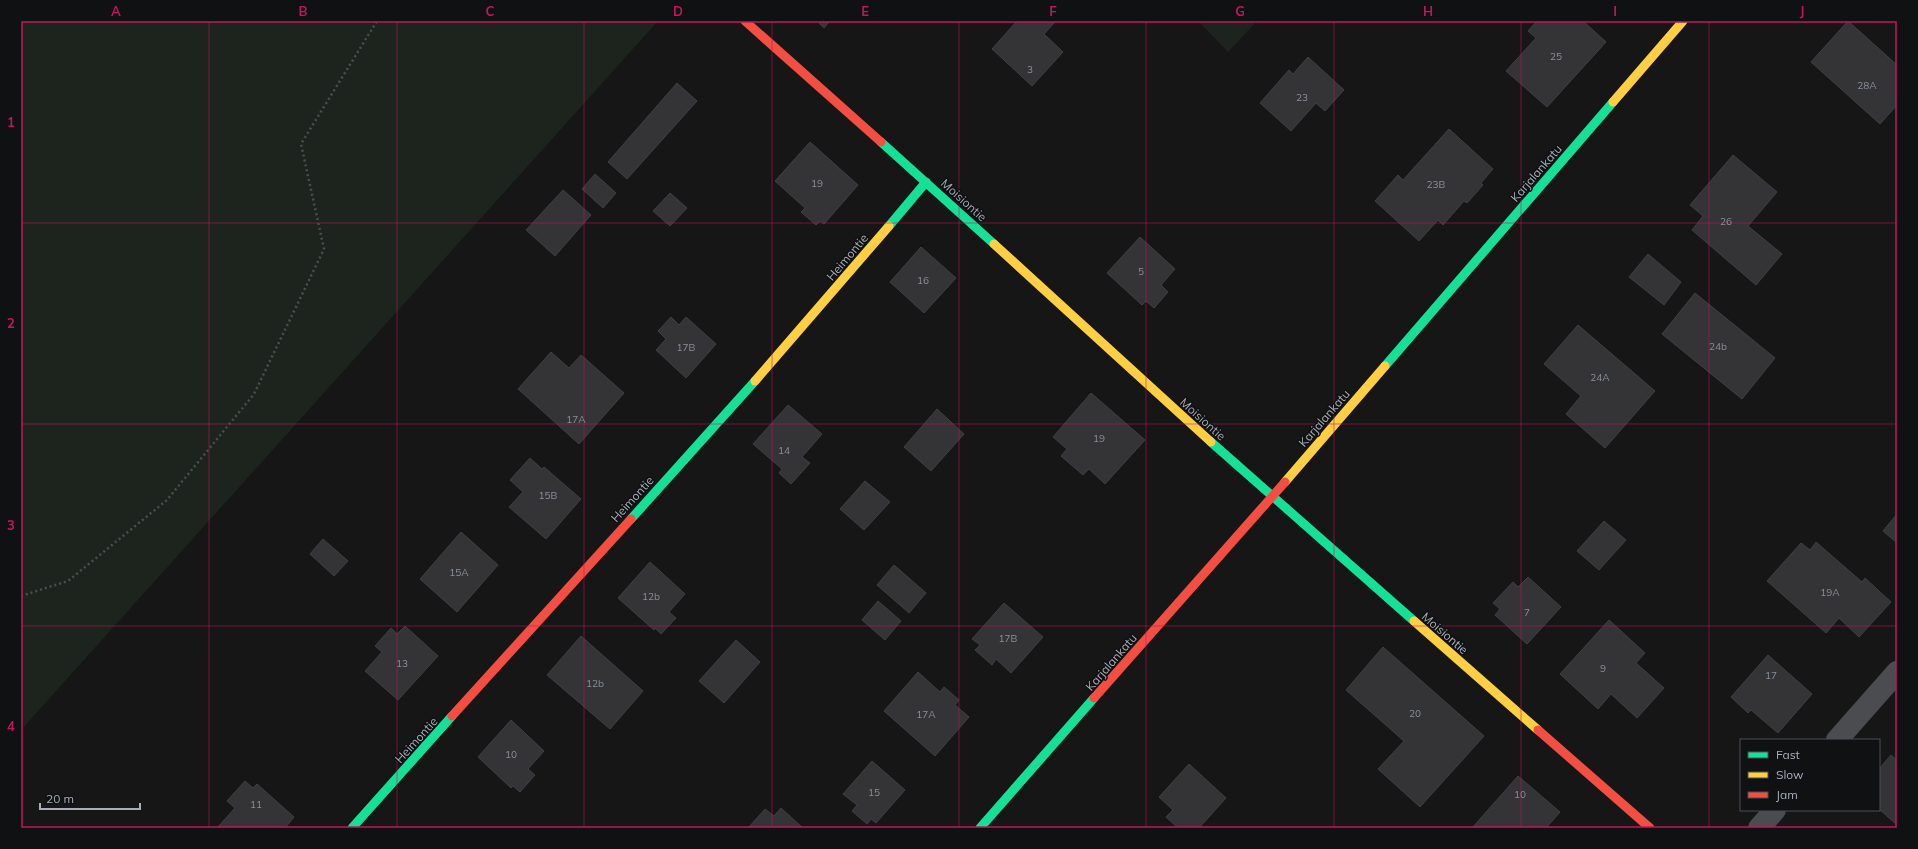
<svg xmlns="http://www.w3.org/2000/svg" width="1918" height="849" viewBox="0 0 1918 849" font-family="Mulish,sans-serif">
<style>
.green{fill:#1c241d}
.building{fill:#343436;stroke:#3f4043}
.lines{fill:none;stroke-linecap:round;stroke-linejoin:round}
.path{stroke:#4c4e51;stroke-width:2.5;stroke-dasharray:2 3;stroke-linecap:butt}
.street{stroke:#4a4c50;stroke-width:22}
.fast{stroke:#16e098;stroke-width:9}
.slow{stroke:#ffcf43;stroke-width:9}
.jam{stroke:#f24e42;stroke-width:9}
.grid{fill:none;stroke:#c2185b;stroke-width:1;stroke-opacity:0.55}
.labels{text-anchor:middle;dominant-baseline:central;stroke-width:3;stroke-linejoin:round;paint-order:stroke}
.number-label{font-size:10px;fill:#8a8f98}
.street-label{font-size:12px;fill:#a7adb8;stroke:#101113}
.neatline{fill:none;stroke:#c2185b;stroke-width:1.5}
.grid-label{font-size:13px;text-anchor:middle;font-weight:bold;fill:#c2185b}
</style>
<rect width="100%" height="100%" fill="#161617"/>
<!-- green -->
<g class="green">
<path d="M21 21H658L21 730Z"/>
<path d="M1198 21H1257L1228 52Z"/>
</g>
<!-- building -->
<g class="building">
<path d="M817 21H830L824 28Z"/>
<path d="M1017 21H1056L1044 34 1063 52 1032 86 992 49Z"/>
<path d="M1537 21H1583L1606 42 1547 107 1506 71 1536 38 1528 31Z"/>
<path d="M1848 21 1897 65V105L1880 124 1811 62Z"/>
<path d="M1308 57 1344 90 1325 111 1316 103 1291 131 1260 103 1289 70 1293 74Z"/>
<path d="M677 83 697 101 627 179 608 162Z"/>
<path d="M1449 129 1493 169 1481 183 1483 185 1467 203 1464 201 1443 225 1438 220 1419 241 1375 201 1398 175 1403 180Z"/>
<path d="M810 142 858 185 824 224 820 221 816 225 801 212 805 208 775 181Z"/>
<path d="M1733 155 1777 192 1748 226 1782 254 1756 285 1692 230 1703 216 1690 205Z"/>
<path d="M595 174 616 193 603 208 582 189Z"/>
<path d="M563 190 591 215 555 256 526 230Z"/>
<path d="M670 193 687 208 670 226 653 211Z"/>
<path d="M1140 237 1175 269 1161 285 1168 292 1154 308 1146 301 1142 305 1107 273Z"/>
<path d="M921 247 956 278 924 313 890 282Z"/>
<path d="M1648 254 1681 282 1664 305 1629 277Z"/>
<path d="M1695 293 1775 358 1742 399 1662 334Z"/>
<path d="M671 317 679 325 686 317 716 344 686 378 656 350 666 339 658 331Z"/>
<path d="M1578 325 1655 391 1605 448 1566 414 1581 396 1544 364Z"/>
<path d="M551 352 569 368 581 355 624 393 579 444 518 389Z"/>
<path d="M1091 393 1145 440 1105 484 1089 469 1083 475 1061 456 1067 449 1053 437Z"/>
<path d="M788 405 822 434 802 457 810 463 791 484 779 473 782 469 753 444Z"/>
<path d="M937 409 964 434 931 471 904 447Z"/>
<path d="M530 458 542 469 544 467 581 499 546 539 509 507 523 492 510 480Z"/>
<path d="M865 481 890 502 864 530 840 509Z"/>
<path d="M1897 514V543L1883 531Z"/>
<path d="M1604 521 1626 540 1599 570 1577 551Z"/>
<path d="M461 532 498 565 457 612 420 579Z"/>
<path d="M323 539 348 561 334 576 310 554Z"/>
<path d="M1816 542 1862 582 1865 578 1891 602 1859 637 1839 618 1826 633 1767 581 1801 543 1810 550Z"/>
<path d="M650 562 685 594 669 612 676 618 661 634 655 628 654 630 618 598Z"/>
<path d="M894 565 926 593 909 613 877 585Z"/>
<path d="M1528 577 1561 607 1527 644 1495 615 1500 609 1493 603 1513 582 1518 587Z"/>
<path d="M878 601 901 621 885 640 862 620Z"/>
<path d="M1004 603 1043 637 1011 673 996 659 992 665 975 650 980 645 972 639Z"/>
<path d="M1609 620 1645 653 1636 663 1664 688 1637 718 1611 694 1598 709 1560 674Z"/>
<path d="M405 626 438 656 398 700 365 671 382 652 375 646 391 628 397 634Z"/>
<path d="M581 636 643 691 610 729 547 675Z"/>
<path d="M736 640 760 662 724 703 699 681Z"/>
<path d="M1383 647 1484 736 1420 807 1378 769 1404 741 1346 690Z"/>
<path d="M1768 655 1812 694 1778 733 1751 710 1748 713 1731 697Z"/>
<path d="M918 672 940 692 944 687 959 700 955 705 969 717 935 756 884 711Z"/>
<path d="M511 720 544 751 528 769 535 775 520 792 513 786 511 788 478 757Z"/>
<path d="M1891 755 1897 760V825L1879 809V769Z"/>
<path d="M872 761 905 790 876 823 871 819 867 824 852 811 857 805 843 794Z"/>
<path d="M1189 764 1226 798 1199 828H1178L1166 817 1173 810 1159 797Z"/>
<path d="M1518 776 1560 812 1546 828H1472Z"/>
<path d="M245 781 253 788 257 784 294 817 285 828H217L235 808 227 801Z"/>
<path d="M781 808 803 828H748L765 809 774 816Z"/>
</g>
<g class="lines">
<!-- path -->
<path class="path" d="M21 596 68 581 167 500 254 394 324 249 301 144 377 21"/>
<!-- street -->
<g class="street">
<path d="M1837 740 1897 672"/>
<path d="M1759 828 1775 810"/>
</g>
<!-- fast -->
<g class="fast">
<path d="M881 142 994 244"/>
<path d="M889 226 926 182"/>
<path d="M1385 366 1613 102"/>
<path d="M1211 442 1414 621"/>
<path d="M631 519 755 381"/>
<path d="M352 828 452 716"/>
<path d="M980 828 1094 698"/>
</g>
<!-- slow -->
<g class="slow">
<path d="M1613 102 1683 21"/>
<path d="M994 244 1211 442"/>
<path d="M755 381 889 226"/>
<path d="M1285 482 1385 366"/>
<path d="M1414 621 1538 730"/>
</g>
<!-- jam -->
<g class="jam">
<path d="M745 21 881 142"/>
<path d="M1094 698 1285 482"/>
<path d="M452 716 631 519"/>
<path d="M1538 730 1650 828"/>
</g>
</g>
<!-- grid -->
<path class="grid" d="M209 21V828M397 21V828M584 21V828M772 21V828M959 21V828M1146 21V828M1334 21V828M1521 21V828M1709 21V828M21 223H1897M21 424H1897M21 626H1897"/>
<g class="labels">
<!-- number labels -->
<g class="number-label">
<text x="1556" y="56">25</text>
<text x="1030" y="69">3</text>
<text x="1867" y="85">28A</text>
<text x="1302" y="97">23</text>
<text x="817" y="183">19</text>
<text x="1436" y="184">23B</text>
<text x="1726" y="221">26</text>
<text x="1141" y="271">5</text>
<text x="923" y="280">16</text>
<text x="1718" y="346">24b</text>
<text x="686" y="347">17B</text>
<text x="1600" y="377">24A</text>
<text x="576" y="419">17A</text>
<text x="1099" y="438">19</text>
<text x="784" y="450">14</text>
<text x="548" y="495">15B</text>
<text x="459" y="572">15A</text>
<text x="1830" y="592">19A</text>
<text x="651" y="596">12b</text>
<text x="1527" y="612">7</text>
<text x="1008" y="638">17B</text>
<text x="402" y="663">13</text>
<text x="1603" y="668">9</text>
<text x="1771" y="675">17</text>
<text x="595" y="683">12b</text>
<text x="1415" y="713">20</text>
<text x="926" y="714">17A</text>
<text x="511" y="754">10</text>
<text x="874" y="792">15</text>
<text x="1520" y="794">10</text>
<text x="256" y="804">11</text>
</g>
<!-- street labels -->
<g class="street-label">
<text transform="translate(1536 173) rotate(-49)">Karjalankatu</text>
<text transform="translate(964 200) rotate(42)">Moisiontie</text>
<text transform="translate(847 257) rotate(-50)">Heimontie</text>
<text transform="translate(1324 418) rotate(-49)">Karjalankatu</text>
<text transform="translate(1203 419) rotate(42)">Moisiontie</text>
<text transform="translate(632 499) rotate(-48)">Heimontie</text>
<text transform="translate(1445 633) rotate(41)">Moisiontie</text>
<text transform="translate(1111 662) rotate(-49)">Karjalankatu</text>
<text transform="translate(416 740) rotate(-48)">Heimontie</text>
</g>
</g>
<!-- border -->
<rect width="1918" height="849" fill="none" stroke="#101113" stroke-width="44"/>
<!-- legend -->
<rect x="1740" y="739" width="140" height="72" fill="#101113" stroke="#4c4f55"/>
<rect x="1748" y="752" width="20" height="6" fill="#16e098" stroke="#4c4f55"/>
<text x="1776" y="759" font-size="12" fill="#a7adb8">Fast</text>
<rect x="1748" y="772" width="20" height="6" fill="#ffcf43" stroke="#4c4f55"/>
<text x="1776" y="779" font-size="12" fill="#a7adb8">Slow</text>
<rect x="1748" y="792" width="20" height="6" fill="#f24e42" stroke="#4c4f55"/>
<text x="1776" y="799" font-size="12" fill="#a7adb8">Jam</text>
<!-- scale -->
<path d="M40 803v6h100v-6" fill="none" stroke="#a7adb8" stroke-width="2"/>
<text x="46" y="803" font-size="12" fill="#a7adb8" stroke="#101113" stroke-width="3" paint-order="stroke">20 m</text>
<rect x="22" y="22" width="1874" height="805" class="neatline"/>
<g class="grid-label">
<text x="116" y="16">A</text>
<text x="303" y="16">B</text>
<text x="490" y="16">C</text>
<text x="678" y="16">D</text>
<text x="865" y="16">E</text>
<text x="1053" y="16">F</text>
<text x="1240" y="16">G</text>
<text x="1428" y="16">H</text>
<text x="1615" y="16">I</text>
<text x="1802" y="16">J</text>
<text x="11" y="127">1</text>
<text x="11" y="328">2</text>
<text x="11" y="530">3</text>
<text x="11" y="731">4</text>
</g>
</svg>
